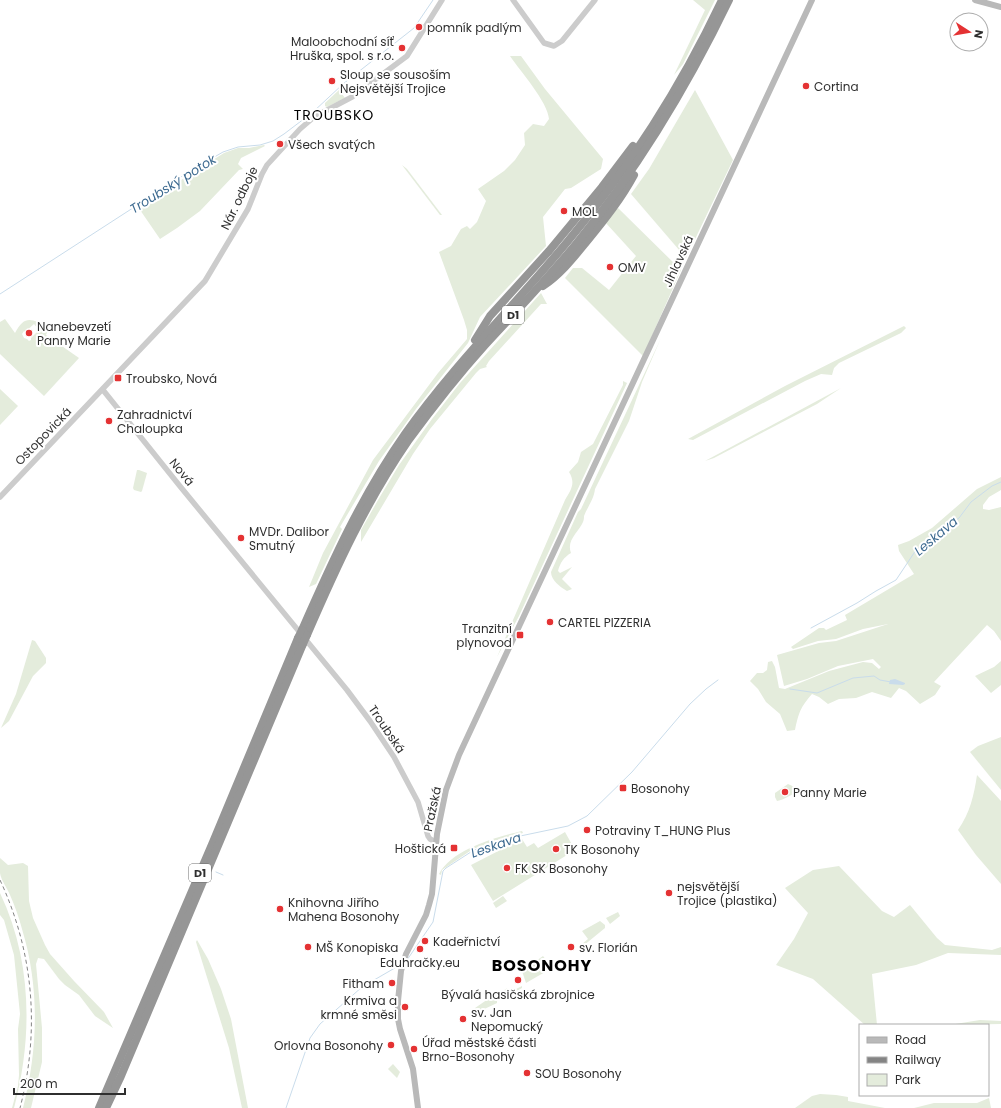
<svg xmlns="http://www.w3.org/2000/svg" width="1001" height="1108" viewBox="0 0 1001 1108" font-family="Poppins,sans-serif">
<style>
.green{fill:#e4ecdc;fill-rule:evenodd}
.water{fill:#c9dceb}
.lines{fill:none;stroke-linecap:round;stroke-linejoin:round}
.stream{stroke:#c9dceb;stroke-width:1}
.tertiary{stroke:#ccc;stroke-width:5.5}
.secondary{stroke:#b9b9b9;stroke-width:6}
.motorway{stroke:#969696;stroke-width:8}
.rail{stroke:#848484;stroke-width:1;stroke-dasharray:4 3;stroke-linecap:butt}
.motorway-bridge{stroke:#969696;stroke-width:8}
.poi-dot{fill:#e43233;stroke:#fff;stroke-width:1.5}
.labels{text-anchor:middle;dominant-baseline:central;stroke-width:4;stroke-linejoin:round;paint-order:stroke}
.shield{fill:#fff;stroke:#6d6d6d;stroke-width:1}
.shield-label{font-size:11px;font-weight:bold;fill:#2f2f2f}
.poi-label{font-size:12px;fill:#2f2f2f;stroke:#fff;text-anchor:start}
.street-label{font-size:12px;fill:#2f2f2f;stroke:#fff}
.water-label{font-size:13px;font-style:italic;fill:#3d6a90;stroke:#fff}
.quarter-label{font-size:14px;letter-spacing:1px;fill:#000;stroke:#fff}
.district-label{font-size:16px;font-weight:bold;letter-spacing:1px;fill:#000;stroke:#fff}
</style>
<rect width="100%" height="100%" fill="#fff"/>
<!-- green -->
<g class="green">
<path d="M693 0H715L683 64 674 75 705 10Z"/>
<path d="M510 56H521L545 89 603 159 601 169 571 188 565 189 543 217 546 246 480 317 468 343 416 409 379 461 340 527 342 529 316 584 309 587 323 553 373 460 438 373 467 339V330L464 320 439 252 451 246 461 229 467 226 470 229 477 222 486 201 478 189 504 171 515 160 525 145 524 133 533 124 544 126 549 119C548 102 520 71 510 56Z"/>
<path d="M339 90 345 98 327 107 325 106V103Z"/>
<path d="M695 90 733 160 686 258 631 194 649 169Z"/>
<path d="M264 145 265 146 241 158 238 164 243 169 239 170 200 211 177 228 160 239 138 207 224 153 238 148H249Z"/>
<path d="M402 165 407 169 442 215H440Z"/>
<path d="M618 208 681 270 643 356 565 278 573 268H582L609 290 636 256 605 222Z"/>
<path d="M541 293 547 304H541L489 361 486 366 487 367 480 369 476 373 430 429 413 454 361 542V530L378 500 399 465 432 419 460 383Z"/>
<path d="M5 319 15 333C25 314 32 319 49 328L46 335 79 358 44 396 0 354V322ZM34 324 39 330 31 338V340L29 341 27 339 24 338 22 334 24 331 25 332Z"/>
<path d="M904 326 906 328 901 333 839 363 834 368 832 375 821 374 805 381 693 440 688 439 785 386Z"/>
<path d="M661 338 642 382 629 421 595 489C594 499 588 506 584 516 584 517 584 520 583 522 579 532 566 540 571 553 564 557 560 563 558 571L560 573 572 567 562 579 572 589 567 591C560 587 551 580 551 572L578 512 581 509Z"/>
<path d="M623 381 627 383 519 616 497 657 565 500C571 490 576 483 569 472L578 462 581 452 593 444 623 385Z"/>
<path d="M841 388 817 404 714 458 705 461Z"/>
<path d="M0 389 18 406 0 425Z"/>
<path d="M137 470H139L147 473 142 491 141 492 134 490 133 488Z"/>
<path d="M1001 477V490L989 497 983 505V509L989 510 1001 507V641L994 631 987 625 934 682 941 686 935 695 920 704 906 691 899 688 891 698 872 692 856 698 839 699 828 704 819 697 812 694C800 708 799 712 795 730L787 731 780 714 766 702 758 689 750 681 757 673H763L767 670 768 662 772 661 775 667 779 688 785 689 829 671 863 662 872 663 879 669 881 667 873 659 838 666 807 679 784 686 777 655 819 643 836 641 888 624 863 629 836 639 818 641 793 649 791 647 819 628H824L826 630 847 620 845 615 914 574 899 551 898 545 909 541 932 528 977 489Z"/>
<path d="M32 640 35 641 46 658V663L33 676 9 721 1 728 16 694Z"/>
<path d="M1001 661V685L991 693 975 676 994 667Z"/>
<path d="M1001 737V790L970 752 978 746Z"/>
<path d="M977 775 1001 801V884L976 855 958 830C970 813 974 795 977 775Z"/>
<path d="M788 784 801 790C793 793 785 800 777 801L775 797V793Z"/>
<path d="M522 831 523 833 500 839 473 849 442 870 441 875 439 874C452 849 497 837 522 831Z"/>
<path d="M565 832 575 850 493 901 471 865 522 839 527 847 534 843 538 848Z"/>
<path d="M0 858 8 865 23 863 28 866 29 901 33 918 45 945 50 954 74 981 104 1012 113 1028 95 1016 79 995 65 985 59 979 44 959 38 958 36 964 42 1028V1062L31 1108H23C38 1049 40 988 22 929 19 918 15 906 10 895 7 888 1 880 0 873 0 868 0 862 0 858Z"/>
<path d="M839 866 882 911 894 917 910 905 937 938 945 945 992 950 1001 947V955L948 953 916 965 872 974 877 1025H865L813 979 776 965 794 939 808 913 785 888 813 870Z"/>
<path d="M0 893C32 960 33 1037 14 1108H12L18 1086 19 1075 18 1029 20 1014 14 955 4 920 0 915Z"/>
<path d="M503 896 507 901 496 908 493 903Z"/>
<path d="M618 912 620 916 610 924 606 918Z"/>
<path d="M600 921 605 925V928L583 946 582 944 588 939 582 931Z"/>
<path d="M197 940 208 959 221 989 231 1019 248 1108H242L229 1048 196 942Z"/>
<path d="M543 956 552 968 526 983 522 971Z"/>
<path d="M522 986V988L502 999 501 997 502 992 507 988 510 992Z"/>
<path d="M492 994 496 995 497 999V1003L476 1013 475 1008 491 997Z"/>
<path d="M980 1020 1001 1021V1024L949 1025Z"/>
<path d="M393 1064 400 1072 397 1078 388 1069Z"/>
<path d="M820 1094 836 1095 848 1097V1101L885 1108H795L812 1096Z"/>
<path d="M989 1098 991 1108H914L934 1103H977Z"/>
</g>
<!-- water -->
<path class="water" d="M895 679 905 683V684L903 685 889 684 890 680Z"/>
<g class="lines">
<!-- stream -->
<g class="stream">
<path d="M0 294 190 171 223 152 238 147 260 145 273 141 284 134 313 112 343 84 414 28 433 0"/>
<path d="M811 628 857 603 876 591 896 580 916 550 959 518 971 502 992 486 1001 482"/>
<path d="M790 689 817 693 853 678 874 676 880 680 891 682"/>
<path d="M216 872 223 875"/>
<path d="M407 960 433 922 443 871 446 868 474 850 506 839 568 826 587 816 632 772 690 704 706 689 718 680"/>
<path d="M286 1108 310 1038 320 1024 362 987 400 965"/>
</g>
<!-- tertiary -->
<g class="tertiary">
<path d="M513 0 544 43 554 46 562 41 595 0"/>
<path d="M103 390 179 485 347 690 370 721 394 757 418 802 428 836 430 839 436 842"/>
<path d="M0 497 205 281 248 209 262 174 267 165 300 129 314 117 352 97 407 56 442 0"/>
</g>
<!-- secondary -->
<g class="secondary">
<path d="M975 0 1001 7"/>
<path d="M418 1108 413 1069 400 1029 398 1019V1001L401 971 406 954 426 915 429 905 432 894 437 834 446 790 459 755 501 665 812 0"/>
</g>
<!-- motorway -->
<g class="motorway">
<path d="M543 286C561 274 574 257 588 240 605 219 621 199 634 175"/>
<path d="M475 340 490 316 549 251 602 187 633 146"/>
<path d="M302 630C332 562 362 495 405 434 454 365 514 306 568 241 629 168 681 87 722 0"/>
<path d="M307 635C336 568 366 502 408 441 432 408 458 375 485 345 516 312 547 279 576 244 637 170 687 87 729 0"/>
<path d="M99 1108 213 842 298 638"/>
<path d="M106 1108 121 1076 303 644"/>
</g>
<!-- rail -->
<path class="rail" d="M0 880C34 953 40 1031 20 1108"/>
<!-- motorway-bridge -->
<g class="motorway-bridge">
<path d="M298 638 302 630"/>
<path d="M303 644 307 635"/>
</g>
</g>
<!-- markers -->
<g class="poi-dot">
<circle cx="419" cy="27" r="4"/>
<circle cx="402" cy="48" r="4"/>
<circle cx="332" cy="81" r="4"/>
<circle cx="806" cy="86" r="4"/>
<circle cx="280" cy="144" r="4"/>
<circle cx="564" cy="211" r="4"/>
<circle cx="610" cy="267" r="4"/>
<circle cx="29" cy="333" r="4"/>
<rect x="114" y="374" width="8" height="8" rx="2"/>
<circle cx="109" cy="421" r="4"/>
<circle cx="241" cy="538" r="4"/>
<circle cx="550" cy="622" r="4"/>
<rect x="516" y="631" width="8" height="8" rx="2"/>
<rect x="619" y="784" width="8" height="8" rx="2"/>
<circle cx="785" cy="792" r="4"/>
<circle cx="587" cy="830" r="4"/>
<rect x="450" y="844" width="8" height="8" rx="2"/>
<circle cx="556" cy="849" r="4"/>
<circle cx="507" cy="868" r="4"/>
<circle cx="669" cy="893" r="4"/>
<circle cx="280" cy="909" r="4"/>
<circle cx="425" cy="941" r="4"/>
<circle cx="308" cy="947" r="4"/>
<circle cx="571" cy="947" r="4"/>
<circle cx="420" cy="949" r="4"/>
<circle cx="518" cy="980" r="4"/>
<circle cx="392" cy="983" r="4"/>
<circle cx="405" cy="1007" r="4"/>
<circle cx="463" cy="1019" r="4"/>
<circle cx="391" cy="1045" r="4"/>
<circle cx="414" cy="1049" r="4"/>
<circle cx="527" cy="1073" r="4"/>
</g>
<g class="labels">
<!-- shield labels -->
<g class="shield">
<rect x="502" y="306" width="22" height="18" rx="3"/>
<rect x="189" y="864" width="22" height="18" rx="3"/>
</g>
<g class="shield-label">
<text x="513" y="315">D1</text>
<text x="200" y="873">D1</text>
</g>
<!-- poi labels -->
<g class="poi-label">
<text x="427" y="27">pomník padlým</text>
<text x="394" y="41" text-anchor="end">Maloobchodní síť<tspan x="394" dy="14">Hruška, spol. s r.o.</tspan></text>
<text x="340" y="74">Sloup se sousoším<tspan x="340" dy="14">Nejsvětější Trojice</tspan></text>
<text x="814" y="86">Cortina</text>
<text x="288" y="144">Všech svatých</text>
<text x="572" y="211">MOL</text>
<text x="618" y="267">OMV</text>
<text x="37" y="326">Nanebevzetí<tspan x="37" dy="14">Panny Marie</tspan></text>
<text x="126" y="378">Troubsko, Nová</text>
<text x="117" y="414">Zahradnictví<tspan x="117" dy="14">Chaloupka</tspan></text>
<text x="249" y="531">MVDr. Dalibor<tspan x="249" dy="14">Smutný</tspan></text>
<text x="558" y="622">CARTEL PIZZERIA</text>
<text x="512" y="628" text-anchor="end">Tranzitní<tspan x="512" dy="14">plynovod</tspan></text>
<text x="631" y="788">Bosonohy</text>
<text x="793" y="792">Panny Marie</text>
<text x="595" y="830">Potraviny T_HUNG Plus</text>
<text x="446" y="848" text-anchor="end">Hoštická</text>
<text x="564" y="849">TK Bosonohy</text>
<text x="515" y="868">FK SK Bosonohy</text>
<text x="677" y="886">nejsvětější<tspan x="677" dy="14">Trojice (plastika)</tspan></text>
<text x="288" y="902">Knihovna Jiřího<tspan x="288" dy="14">Mahena Bosonohy</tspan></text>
<text x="433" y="941">Kadeřnictví</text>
<text x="316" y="947">MŠ Konopiska</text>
<text x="579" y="947">sv. Florián</text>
<text x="420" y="962" text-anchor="middle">Eduhračky.eu</text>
<text x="384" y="983" text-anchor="end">Fitham</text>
<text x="518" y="994" text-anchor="middle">Bývalá hasičská zbrojnice</text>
<text x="397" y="1000" text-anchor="end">Krmiva a<tspan x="397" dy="14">krmné směsi</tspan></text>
<text x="471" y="1012">sv. Jan<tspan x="471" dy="14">Nepomucký</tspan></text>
<text x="422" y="1042">Úřad městské části<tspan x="422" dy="14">Brno-Bosonohy</tspan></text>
<text x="383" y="1045" text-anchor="end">Orlovna Bosonohy</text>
<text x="535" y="1073">SOU Bosonohy</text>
</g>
<!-- street labels -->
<g class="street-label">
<text transform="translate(239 198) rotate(-64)">Nár. odboje</text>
<text transform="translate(678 261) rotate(-65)">Jihlavská</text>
<text transform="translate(43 436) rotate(-46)">Ostopovická</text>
<text transform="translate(182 472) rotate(51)">Nová</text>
<text transform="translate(387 729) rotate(56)">Troubská</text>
<text transform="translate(432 809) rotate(-78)">Pražská</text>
</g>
<!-- water labels -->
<g class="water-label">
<text transform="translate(173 184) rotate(-32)">Troubský potok</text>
<text transform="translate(936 536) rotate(-40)">Leskava</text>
<text transform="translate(496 845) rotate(-19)">Leskava</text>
</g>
<!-- quarter labels -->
<g class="quarter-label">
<text x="334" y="115">TROUBSKO</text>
</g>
<!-- district labels -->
<g class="district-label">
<text x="542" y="965">BOSONOHY</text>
</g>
</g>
<!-- legend -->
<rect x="859" y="1024" width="130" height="72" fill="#ffffff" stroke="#acacac"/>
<rect x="867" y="1037" width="20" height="6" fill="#b9b9b9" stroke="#acacac"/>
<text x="895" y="1044" font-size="12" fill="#2f2f2f">Road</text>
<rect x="867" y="1057" width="20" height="6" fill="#848484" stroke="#acacac"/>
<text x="895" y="1064" font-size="12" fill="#2f2f2f">Railway</text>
<rect x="867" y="1074" width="20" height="12" fill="#e4ecdc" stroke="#acacac"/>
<text x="895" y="1084" font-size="12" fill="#2f2f2f">Park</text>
<!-- north arrow -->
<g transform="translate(969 32) rotate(102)"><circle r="19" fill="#ffffff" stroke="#acacac"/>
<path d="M0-3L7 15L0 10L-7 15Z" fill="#e43233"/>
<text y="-6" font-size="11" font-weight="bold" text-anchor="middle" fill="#2f2f2f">N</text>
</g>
<!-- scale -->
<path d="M14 1088v6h111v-6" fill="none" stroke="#2f2f2f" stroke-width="2"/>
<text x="20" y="1088" font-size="12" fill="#2f2f2f" stroke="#ffffff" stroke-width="3" paint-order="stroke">200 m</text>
</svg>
